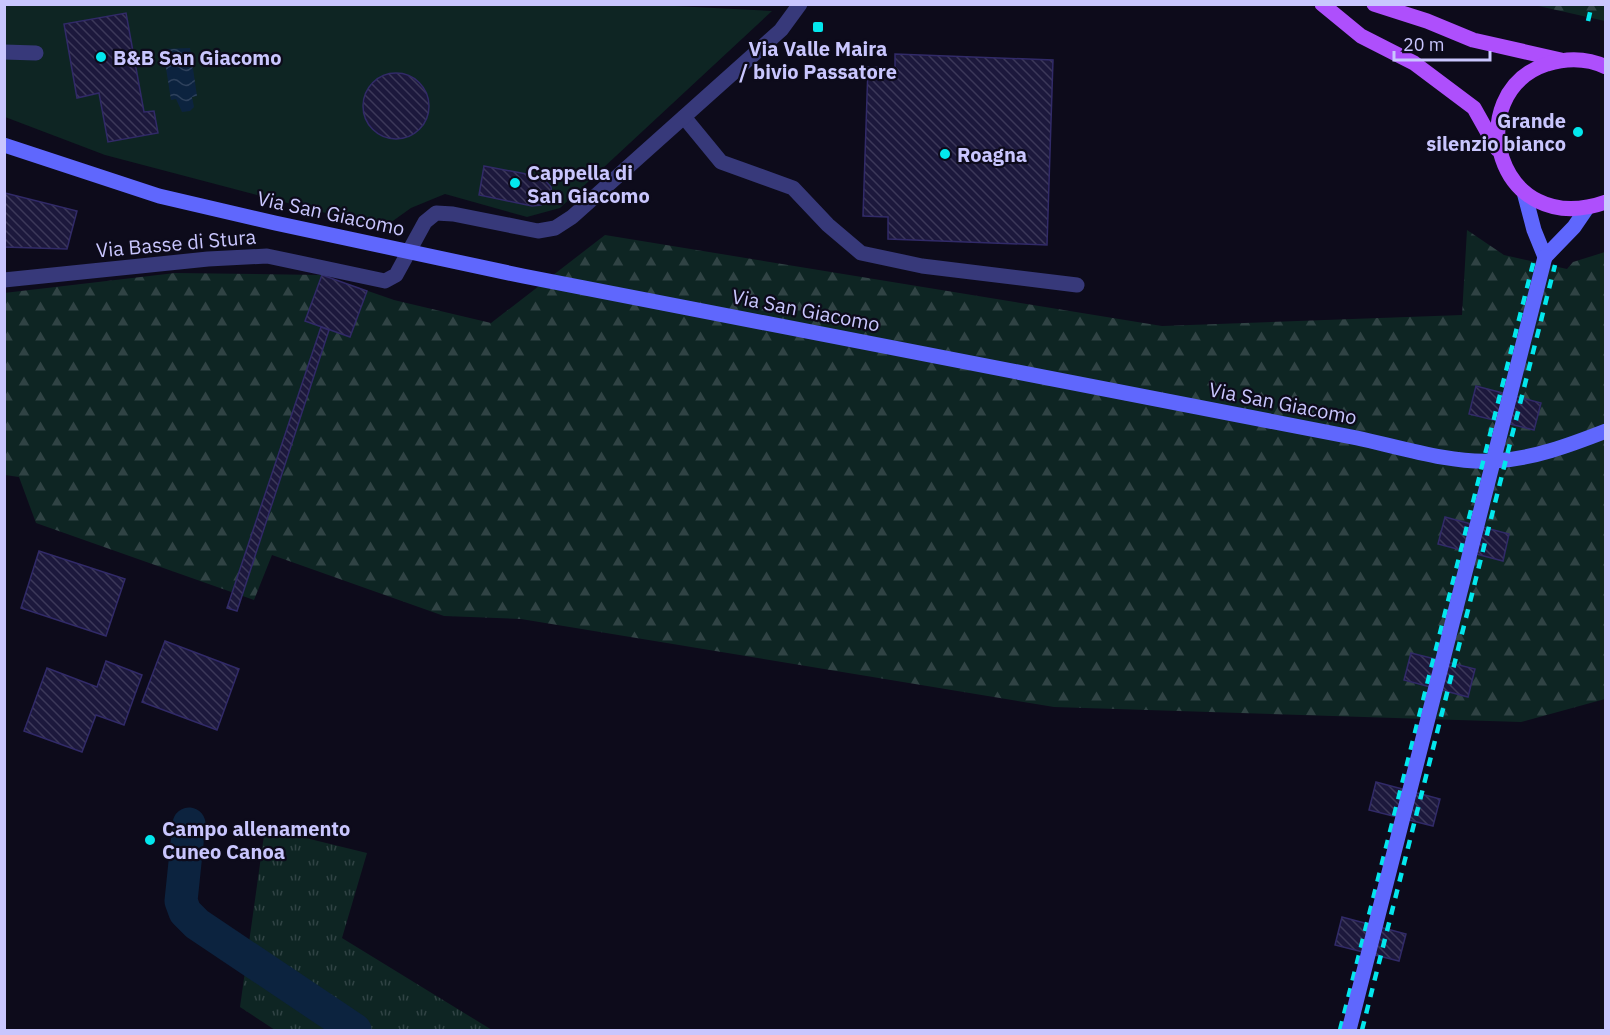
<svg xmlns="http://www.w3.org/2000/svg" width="1610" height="1035" viewBox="0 0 1610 1035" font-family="'IBM Plex Sans',sans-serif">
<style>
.grass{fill:url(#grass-tufts)}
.forest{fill:url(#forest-firs)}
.garden{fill:#0e2523}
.water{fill:url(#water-waves)}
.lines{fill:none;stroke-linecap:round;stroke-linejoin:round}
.canal{stroke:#0c233f;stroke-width:33}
.building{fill:url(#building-back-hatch);stroke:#312a68;stroke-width:1.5}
.lane{stroke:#37397a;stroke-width:15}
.street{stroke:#37397a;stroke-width:15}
.secondary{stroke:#5f67fd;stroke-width:15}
.primary{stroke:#ae4ffc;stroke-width:15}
.rail{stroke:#03e7ed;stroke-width:4.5;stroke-dasharray:9 8;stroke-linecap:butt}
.secondary-bridge{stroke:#5f67fd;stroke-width:15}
.poi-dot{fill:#03e7ed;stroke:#0d0b1b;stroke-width:2}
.labels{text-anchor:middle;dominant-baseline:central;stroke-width:4.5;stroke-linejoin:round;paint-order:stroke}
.poi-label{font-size:20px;font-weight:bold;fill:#c9c6fe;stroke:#0d0b1b;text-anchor:start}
.street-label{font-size:20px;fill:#c9c6fe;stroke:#0d0b1b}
</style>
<defs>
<pattern id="grass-tufts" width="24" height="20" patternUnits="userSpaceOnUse" patternTransform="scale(1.5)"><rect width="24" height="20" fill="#0e2523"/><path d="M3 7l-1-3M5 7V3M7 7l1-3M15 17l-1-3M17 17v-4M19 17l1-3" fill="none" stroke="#304344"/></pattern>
<pattern id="forest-firs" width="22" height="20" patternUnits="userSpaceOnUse" patternTransform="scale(1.5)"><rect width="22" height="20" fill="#0e2523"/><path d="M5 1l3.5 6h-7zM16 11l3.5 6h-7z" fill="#304344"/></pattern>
<pattern id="water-waves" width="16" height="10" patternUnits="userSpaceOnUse" patternTransform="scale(1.5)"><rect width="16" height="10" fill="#0c233f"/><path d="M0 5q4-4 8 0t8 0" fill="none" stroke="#2e415c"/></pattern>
<pattern id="building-back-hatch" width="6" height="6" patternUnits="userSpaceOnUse" patternTransform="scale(1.5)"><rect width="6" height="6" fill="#1c183c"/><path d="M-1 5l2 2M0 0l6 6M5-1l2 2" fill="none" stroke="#3c3859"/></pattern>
</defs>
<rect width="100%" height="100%" fill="#0d0b1b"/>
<!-- grass -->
<path class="grass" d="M265 828 367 853 342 938 492 1030H275L240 1007Z"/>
<!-- forest -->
<g class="forest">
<path d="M1534 5H1605V21Z"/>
<path d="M1467 230 1504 255 1567 269 1573 262 1605 252V699L1521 722 1054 707 521 619 444 616 272 555 254 600 36 523 19 477 5 475 4 293 175 273 322 275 394 300 491 323 605 235 1162 326 1462 315Z"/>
</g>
<!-- garden -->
<path class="garden" d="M636 4 772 11 560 208 527 217 445 194 411 208 383 228 105 155 5 117 4 5Z"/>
<!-- water -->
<path class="water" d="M190 48 197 96 192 97 194 107 190 111 182 112 176 99 171 100 163 49Z"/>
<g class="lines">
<!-- canal -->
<path class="canal" d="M189 824 181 901 185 912 197 924 355 1030"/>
</g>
<!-- building -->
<g class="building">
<path d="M126 13 144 112 154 111 158 133 108 142 99 93 77 98 64 24Z"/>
<path d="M895 54 1053 60 1047 245 888 239V217L863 216 868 67 895 68Z"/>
<circle cx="396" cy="106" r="33"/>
<path d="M484 166 537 176 545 180 551 187 552 193 548 200 541 205 532 206 479 195Z"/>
<path d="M5 193 77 211 67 249 4 247Z"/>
<path d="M322 275 367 291 350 337 305 321Z"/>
<path d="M321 327 329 330 237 611 227 608Z"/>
<path d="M1476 386 1541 403 1534 430 1469 414Z"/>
<path d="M1445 517 1509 534 1503 561 1438 544Z"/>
<path d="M39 551 125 579 106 636 21 608Z"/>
<path d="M165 641 239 669 217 730 142 702Z"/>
<path d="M1411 653 1475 669 1468 697 1404 680Z"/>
<path d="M106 661 142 675 124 725 96 715 82 752 24 731 47 668 97 687Z"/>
<path d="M1376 782 1440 799 1433 826 1369 810Z"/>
<path d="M1342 917 1406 934 1399 961 1335 945Z"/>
</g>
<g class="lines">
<!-- lane -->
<g class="lane">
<path d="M4 52 36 53"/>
<path d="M684 117 721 162 793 188 828 225 861 253 922 266 1077 285"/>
</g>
<!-- street -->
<path class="street" d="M4 280 208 259 267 256 385 281 396 275 425 222 436 213 453 214 538 231 555 228 572 217 781 30 800 4"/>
<!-- secondary -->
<g class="secondary">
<path d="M4 145 159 196 275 223 523 276 1357 438C1399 447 1452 464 1494 461 1533 459 1570 445 1606 431"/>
<path d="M1524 192 1534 230 1545 257 1574 227 1587 208"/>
</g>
<!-- primary -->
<g class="primary">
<path d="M1322 4 1361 36 1414 63 1474 108 1497 149"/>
<path d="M1374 4 1427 21 1473 40 1561 60"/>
<path d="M1606 67C1587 58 1567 58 1547 64 1459 93 1496 241 1606 202"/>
</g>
<!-- rail -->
<g class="rail">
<path d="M1588 21 1592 4"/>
<path d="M1340 1030 1534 260"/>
<path d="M1362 1030 1555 265"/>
</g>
<!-- secondary-bridge -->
<path class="secondary-bridge" d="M1349 1030 1545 257"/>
</g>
<!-- markers -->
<g class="poi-dot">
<rect x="812" y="21" width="12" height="12" rx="3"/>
<circle cx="101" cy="57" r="6"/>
<circle cx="1578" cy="132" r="6"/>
<circle cx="945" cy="154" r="6"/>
<circle cx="515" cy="183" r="6"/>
<circle cx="150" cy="840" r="6"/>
</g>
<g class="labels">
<!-- poi labels -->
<g class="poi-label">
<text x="818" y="48" text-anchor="middle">Via Valle Maira<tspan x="818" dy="23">/ bivio Passatore</tspan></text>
<text x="113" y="57">B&amp;B San Giacomo</text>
<text x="1566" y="120" text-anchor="end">Grande<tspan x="1566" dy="23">silenzio bianco</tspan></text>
<text x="957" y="154">Roagna</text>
<text x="527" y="172">Cappella di<tspan x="527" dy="23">San Giacomo</tspan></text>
<text x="162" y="828">Campo allenamento<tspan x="162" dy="23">Cuneo Canoa</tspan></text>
</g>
<!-- street labels -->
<g class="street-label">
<text transform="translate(331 213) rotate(12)">Via San Giacomo</text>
<text transform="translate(176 243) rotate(-5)">Via Basse di Stura</text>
<text transform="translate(806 310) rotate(11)">Via San Giacomo</text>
<text transform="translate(1283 403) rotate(11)">Via San Giacomo</text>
</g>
</g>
<!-- border -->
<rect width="1610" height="1035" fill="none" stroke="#c9c6fe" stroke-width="12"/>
<!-- scale -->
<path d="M1394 51v9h96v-9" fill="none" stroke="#c9c6fe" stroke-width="3"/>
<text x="1403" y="51" font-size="18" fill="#c9c6fe" stroke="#0d0b1b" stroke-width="4.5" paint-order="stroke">20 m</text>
</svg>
